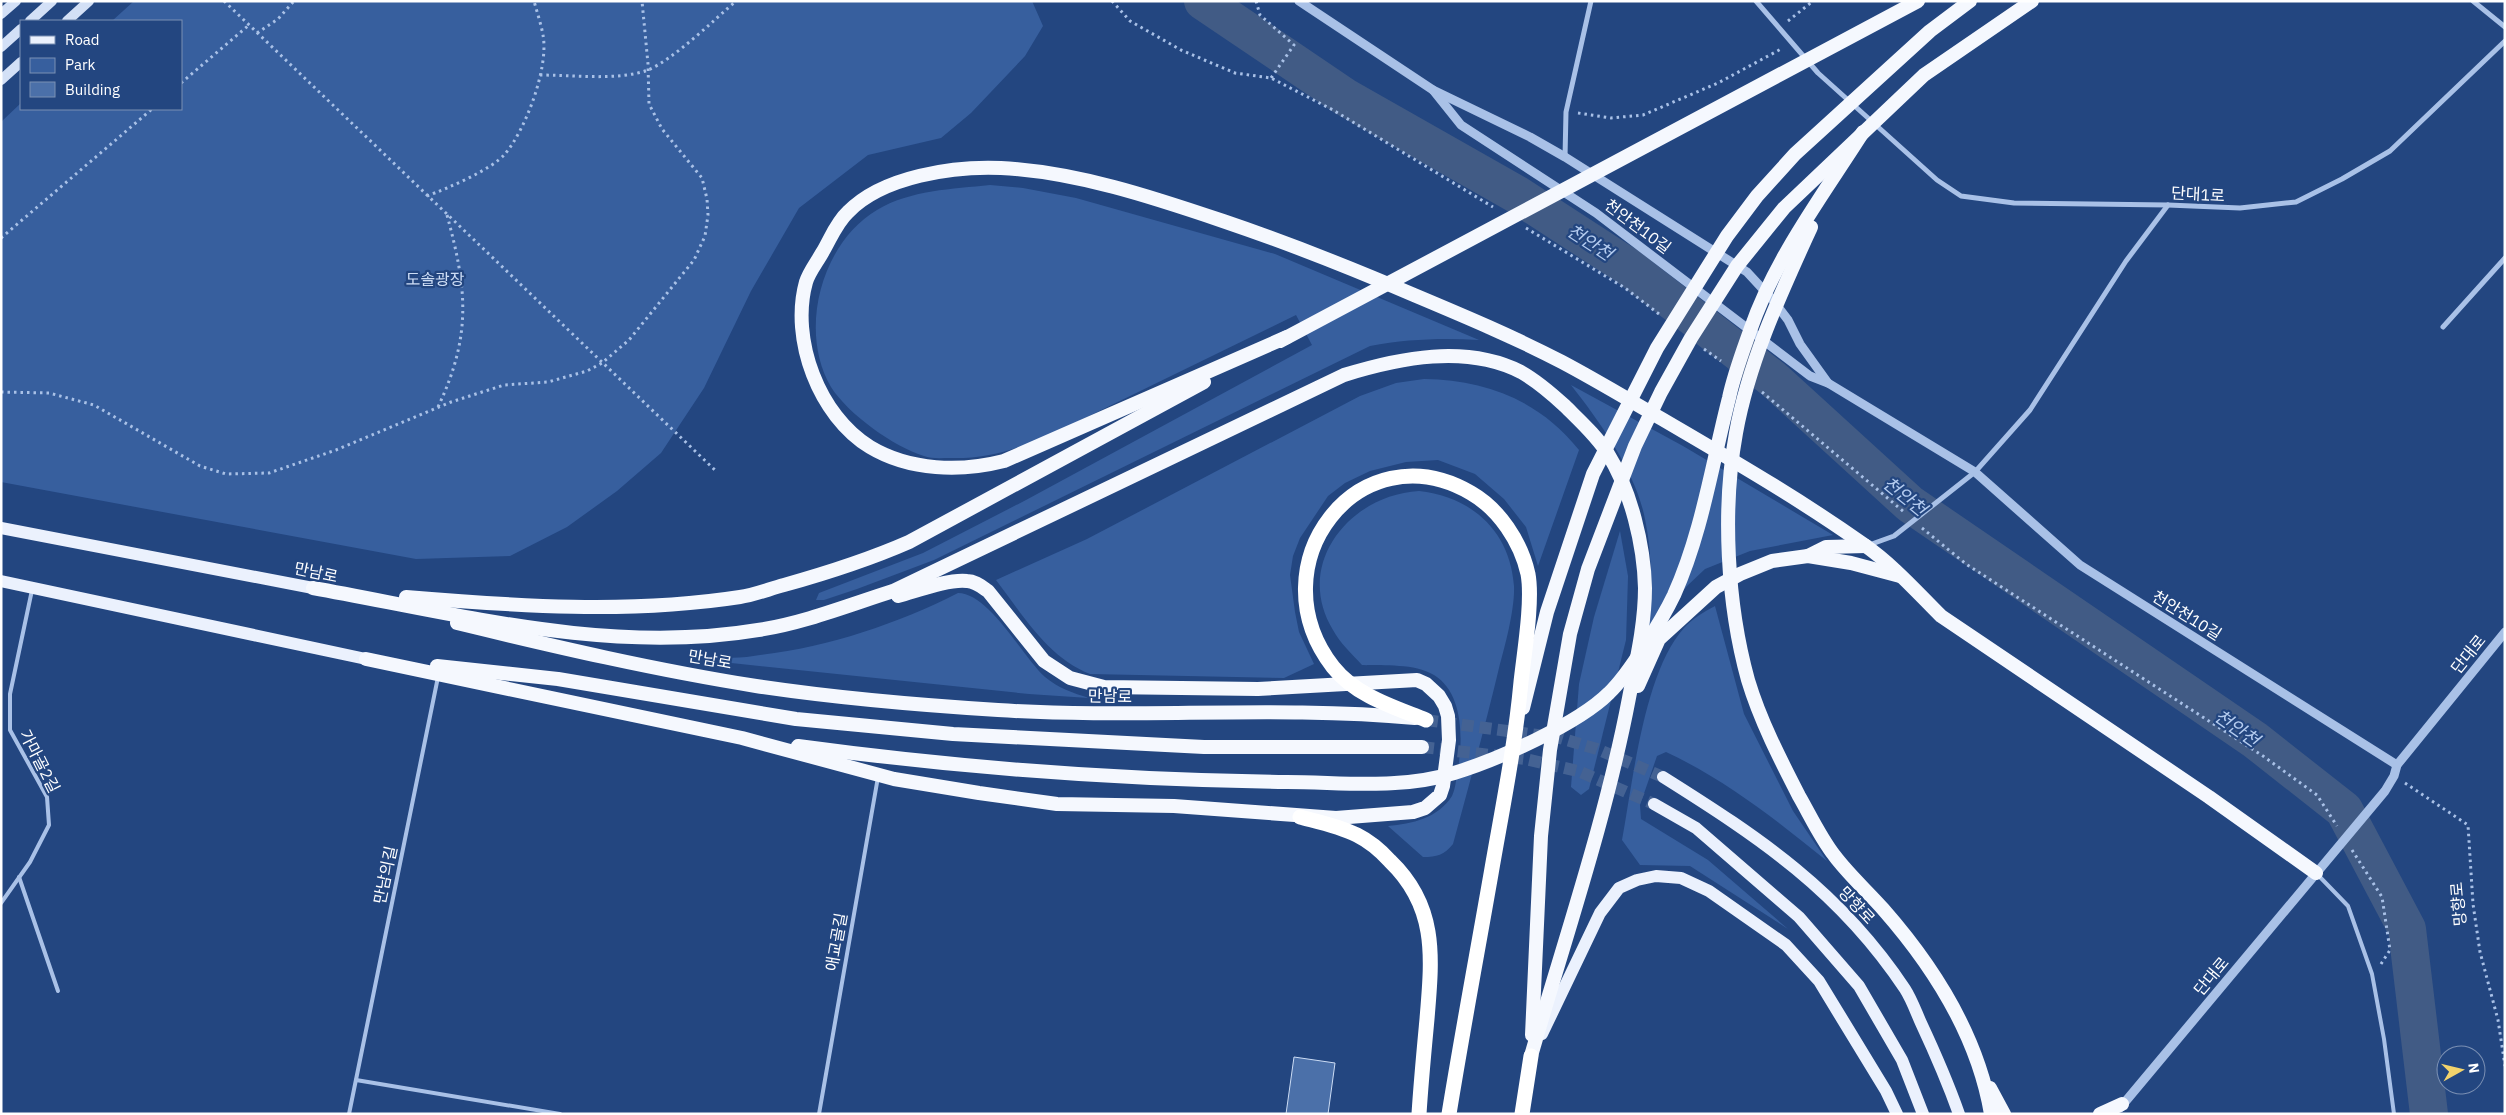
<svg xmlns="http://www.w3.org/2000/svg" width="2506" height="1115" viewBox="0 0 2506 1115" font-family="'IBM Plex Sans','Noto Sans KR',sans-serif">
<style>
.green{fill:#375f9e}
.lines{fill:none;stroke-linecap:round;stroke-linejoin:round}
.river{stroke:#415b85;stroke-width:38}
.building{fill:#4b70a9;stroke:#cdddf5}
.primary-tunnel{stroke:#446293;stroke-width:12;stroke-dasharray:12 6;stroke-linecap:butt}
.path{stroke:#a9c1e7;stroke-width:3;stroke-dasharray:2.5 4;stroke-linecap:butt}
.service{stroke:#a9c1e7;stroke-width:4}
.minor{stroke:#a9c1e7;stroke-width:5}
.tertiary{stroke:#a9c1e7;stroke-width:9}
.secondary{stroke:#d3e0f6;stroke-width:10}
.primary{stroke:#ebf1fd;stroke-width:12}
.trunk{stroke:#f5f8fe;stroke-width:14}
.motorway{stroke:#fff;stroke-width:15}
.labels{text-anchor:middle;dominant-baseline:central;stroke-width:4.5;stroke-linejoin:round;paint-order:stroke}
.street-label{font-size:16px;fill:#fff;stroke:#234680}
.park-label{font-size:16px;fill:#cdddf5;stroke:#234680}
.water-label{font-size:18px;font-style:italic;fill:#b5ccef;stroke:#234680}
</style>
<rect width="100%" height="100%" fill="#234680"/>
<!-- green -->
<g class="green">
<path d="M134 1H1032L1043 26 1025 56 971 113 941 138 868 155 799 208 751 291 704 388 661 453 617 491 567 527 510 556 416 559 1 482V122L21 103V109H181V21H112Z"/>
<path d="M990 185 1023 188 1076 198 1275 254 1479 340C1442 338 1407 339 1370 346L934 560 857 589 824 600H816L819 593 923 553 1026 500 1312 345 1296 315 1048 436C1015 450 986 459 950 458 942 458 931 459 924 456 894 447 848 414 831 387 798 331 821 243 877 210 910 190 953 189 990 185Z"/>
<path d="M1424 379C1486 380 1539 400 1579 450L1538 566 1526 527 1504 499 1475 474 1438 460 1406 462 1370 471 1345 483 1328 496 1300 538 1293 556 1290 575 1295 612 1299 632 1314 664 1284 678 1090 674C1047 657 1023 615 996 580L1087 539 1360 396 1396 383Z"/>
<path d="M1571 385 1683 446 1833 535 1750 551 1705 569 1687 586 1661 617 1647 645C1651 603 1654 561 1645 519 1636 472 1600 422 1571 385Z"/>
<path d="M1419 491C1472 497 1510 531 1514 586 1515 609 1505 646 1499 668 1485 727 1469 785 1453 844 1444 855 1437 857 1423 857L1388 826C1412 824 1438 818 1452 796 1455 790 1456 781 1457 774 1463 744 1465 694 1434 675 1414 663 1385 666 1362 665 1352 654 1340 643 1333 630 1293 564 1350 495 1419 491Z"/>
<path d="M1620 531 1628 576 1626 640 1589 789 1581 795 1571 787 1579 684 1594 617Z"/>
<path d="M958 593C989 593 1023 657 1045 677 1058 688 1073 693 1089 698L1029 694 722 662V657C734 659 748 657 760 655 828 647 897 624 958 593Z"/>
<path d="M1715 606 1744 714 1793 811 1827 861C1776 820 1726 780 1666 752L1657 756 1640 805 1641 819 1708 860 1788 929 1690 866 1640 865 1622 840C1633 781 1644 672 1684 628 1693 618 1704 612 1715 606Z"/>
</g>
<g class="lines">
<!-- river -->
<path class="river" d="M1203 1 1345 97 1516 194 1627 266 1773 379 1910 504 2255 740 2344 810 2407 929 2429 1114"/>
</g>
<!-- building -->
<path class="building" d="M1294 1057 1335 1063 1328 1114H1286Z"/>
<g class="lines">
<!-- primary-tunnel -->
<g class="primary-tunnel">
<path d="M1426 720 1560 738 1597 749 1663 777"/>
<path d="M1422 747 1525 759 1578 771 1654 804"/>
</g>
<!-- path -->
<g class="path">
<path d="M224 1 717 472"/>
<path d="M1112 1 1130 21 1181 50 1235 73 1271 78 1333 110 1493 207"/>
<path d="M1256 1 1260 15 1294 45 1271 78"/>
<path d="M1788 21 1813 1"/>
<path d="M257 33 278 19 294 1"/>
<path d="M540 75C572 75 618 81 648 70 674 59 714 20 736 1"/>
<path d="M181 83 249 25"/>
<path d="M1578 113 1611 118 1643 115 1718 83 1781 49"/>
<path d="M427 196C448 188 491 170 505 154 526 129 549 67 543 35 541 24 537 12 534 1"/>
<path d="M1526 228 1625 288 1659 314"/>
<path d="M1 238 152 109"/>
<path d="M1704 349 1721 361"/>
<path d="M1 392 49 393 94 405 200 466 226 474 269 473 336 450 451 402 504 385 548 382 587 371 602 363 629 340 694 260 705 236 708 215 707 199 702 178 662 129 649 104 648 64 642 1"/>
<path d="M1762 392 1904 512"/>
<path d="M438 407C472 335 467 289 447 215"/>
<path d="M1922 528 1966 564 2263 756 2317 795 2337 826"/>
<path d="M2405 783 2468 825 2473 904 2480 952 2498 1020 2505 1066"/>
<path d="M2352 850 2382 897 2390 950 2381 964"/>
</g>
<!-- service -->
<g class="service">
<path d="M2317 874 2348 906 2372 974 2384 1039 2394 1114"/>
<path d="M19 877 58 991"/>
<path d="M1 903 30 862 49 825 47 797 10 730V694L32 590"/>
<path d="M356 1080 560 1114"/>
<path d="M349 1114 438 677"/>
<path d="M819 1114 878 777"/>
</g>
<!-- minor -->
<g class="minor">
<path d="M1756 1 1818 73 1937 180 1961 196 2014 203 2168 205 2240 208 2296 202 2342 179 2390 151 2505 41"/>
<path d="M2473 1 2505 27"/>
<path d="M1565 157 1566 112 1591 1"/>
<path d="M2443 327 2505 258"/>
<path d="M1869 545 1894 536 1975 472 2030 410 2126 261 2168 205"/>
</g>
<!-- tertiary -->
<g class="tertiary">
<path d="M1299 1 1433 90 1530 137 1565 157 1747 272 1772 299 1788 320 1800 344 1828 383"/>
<path d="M1433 90 1461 125 1596 213 1810 376 1828 383 1975 472 2080 565 2397 765"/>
<path d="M2120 1108 2385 791 2394 776 2397 765 2505 632"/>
</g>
<!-- secondary -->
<g class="secondary">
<path d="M1 14 16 1"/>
<path d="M30 21 52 1"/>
<path d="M67 21 89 1"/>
<path d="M1 47 21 29"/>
<path d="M1 80 21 62"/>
</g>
<!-- primary -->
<g class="primary">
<path d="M1 528 313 588"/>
<path d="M1 581 366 659"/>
<path d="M1663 777C1760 838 1840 891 1905 989 1912 1000 1916 1012 1921 1023 1935 1053 1948 1083 1959 1114"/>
<path d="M1654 804 1696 828 1799 917 1859 986 1902 1060 1923 1114"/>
<path d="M1542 1034 1600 913 1619 888 1637 880 1656 876 1681 878 1709 891 1786 945 1819 981 1886 1091 1897 1114"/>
</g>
<!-- trunk -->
<g class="trunk">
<path d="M1811 227C1781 293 1749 361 1736 433 1722 509 1727 604 1748 680 1760 720 1780 759 1799 796 1810 815 1820 837 1834 855 1848 874 1867 891 1883 909 1934 967 1978 1037 1991 1114"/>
<path d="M1287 337 1004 461C961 472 910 471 870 447 819 416 790 339 806 282 809 272 817 262 822 253 830 240 836 223 848 212 883 176 954 166 1001 168 1077 172 1152 197 1223 221 1288 243 1351 268 1414 295 1464 316 1514 337 1562 362 1596 380 1629 400 1662 419 1730 459 1798 498 1863 544 1892 564 1916 591 1941 616L2209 797 2316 873"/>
<path d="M1280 341 1918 1"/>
<path d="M1808 556 1851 563 1900 576"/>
<path d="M313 588C458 614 610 655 758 630 804 623 849 605 893 591L1344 375C1399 358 1466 344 1521 372 1537 381 1552 394 1565 406 1580 421 1597 436 1608 454 1631 491 1644 545 1645 588 1645 625 1636 662 1629 698 1606 819 1565 938 1531 1056"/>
<path d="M406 597C516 606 630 614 740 597 754 595 769 589 784 585 827 573 868 560 909 542L1204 382"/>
<path d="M457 623C556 647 655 670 756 686 836 698 917 705 998 710 1136 719 1276 705 1415 718"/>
<path d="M366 659 742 738 894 779 979 793 1057 804 1174 806 1336 818 1413 812 1425 808 1440 795 1443 786 1449 740 1448 716 1445 706 1439 696 1426 684 1417 680 1258 689 1104 687 1070 678 1044 661 988 591C982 587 975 581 967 581 947 579 917 591 898 596"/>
<path d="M437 666 558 679 796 719 953 734 1204 747H1422"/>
<path d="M1638 686 1659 639 1716 587 1740 574 1772 561 1808 556 1826 547 1866 546"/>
<path d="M1523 708 1547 612 1593 474 1657 348 1727 236 1757 196 1795 154 1930 31 1970 1"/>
<path d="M798 746C960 768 1122 780 1287 782 1342 782 1400 790 1454 773 1497 760 1578 724 1609 693 1629 674 1662 620 1674 595 1702 533 1712 464 1729 398 1734 374 1743 351 1751 328 1776 257 1823 195 1863 132"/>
<path d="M1532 1035 1541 836 1550 750 1570 634 1588 569 1635 446 1661 392 1691 338 1737 266 1784 208 1924 75 2032 1"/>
<path d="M1990 1088 2004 1114"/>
<path d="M2100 1114 2122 1104"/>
</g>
<!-- motorway -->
<g class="motorway">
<path d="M1426 720C1394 707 1356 696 1333 667 1254 565 1359 428 1471 493 1499 509 1521 542 1528 574 1533 601 1524 654 1521 682 1515 747 1502 810 1491 874 1477 954 1462 1034 1449 1114"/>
<path d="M1300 817C1319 822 1339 826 1357 835 1369 841 1381 851 1390 861 1438 907 1432 958 1427 1019 1424 1051 1421 1082 1419 1114"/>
<path d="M1522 1114 1531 1056"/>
</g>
</g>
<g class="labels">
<!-- street labels -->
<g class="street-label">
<text transform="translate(2198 194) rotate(3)">단대1로</text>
<text transform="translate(1638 226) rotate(37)">천안천10길</text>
<text transform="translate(316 572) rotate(12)">만남로</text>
<text transform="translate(2187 615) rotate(32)">천안천10길</text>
<text transform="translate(2468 654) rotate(-51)">단대로</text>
<text transform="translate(710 659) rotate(10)">만남로</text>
<text transform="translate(1110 696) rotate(1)">만남로</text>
<text transform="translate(40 761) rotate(63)">가마골2길</text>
<text transform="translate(385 875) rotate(-78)">만남의길</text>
<text transform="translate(2458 904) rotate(-95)">망향로</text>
<text transform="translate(1857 905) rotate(47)">망향로</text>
<text transform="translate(836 942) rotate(-80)">애교골길</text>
<text transform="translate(2211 976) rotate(-50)">단대로</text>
</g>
<!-- park labels -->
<g class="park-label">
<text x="435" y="279">도솔광장</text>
</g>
<!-- water labels -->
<g class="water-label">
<text transform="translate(1590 242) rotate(33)">천안천</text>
<text transform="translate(1905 496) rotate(39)">천안천</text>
<text transform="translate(2237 728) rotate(35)">천안천</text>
</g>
</g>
<!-- border -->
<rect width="2506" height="1115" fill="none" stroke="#ffffff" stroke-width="5"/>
<!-- legend -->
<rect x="20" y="20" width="162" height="90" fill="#234680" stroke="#7b90b3"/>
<rect x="30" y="36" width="25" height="8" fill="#ebf1fd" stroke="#7b90b3"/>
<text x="65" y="45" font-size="15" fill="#ffffff">Road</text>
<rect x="30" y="58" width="25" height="15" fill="#375f9e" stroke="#7b90b3"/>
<text x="65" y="70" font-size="15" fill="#ffffff">Park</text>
<rect x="30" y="82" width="25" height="15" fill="#4b70a9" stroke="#7b90b3"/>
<text x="65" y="95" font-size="15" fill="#ffffff">Building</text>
<!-- north arrow -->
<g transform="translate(2461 1070) rotate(82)"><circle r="24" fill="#234680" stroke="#7b90b3"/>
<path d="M0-4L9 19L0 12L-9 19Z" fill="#f2d36c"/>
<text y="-8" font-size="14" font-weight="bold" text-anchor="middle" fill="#ffffff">N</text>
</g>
</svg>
